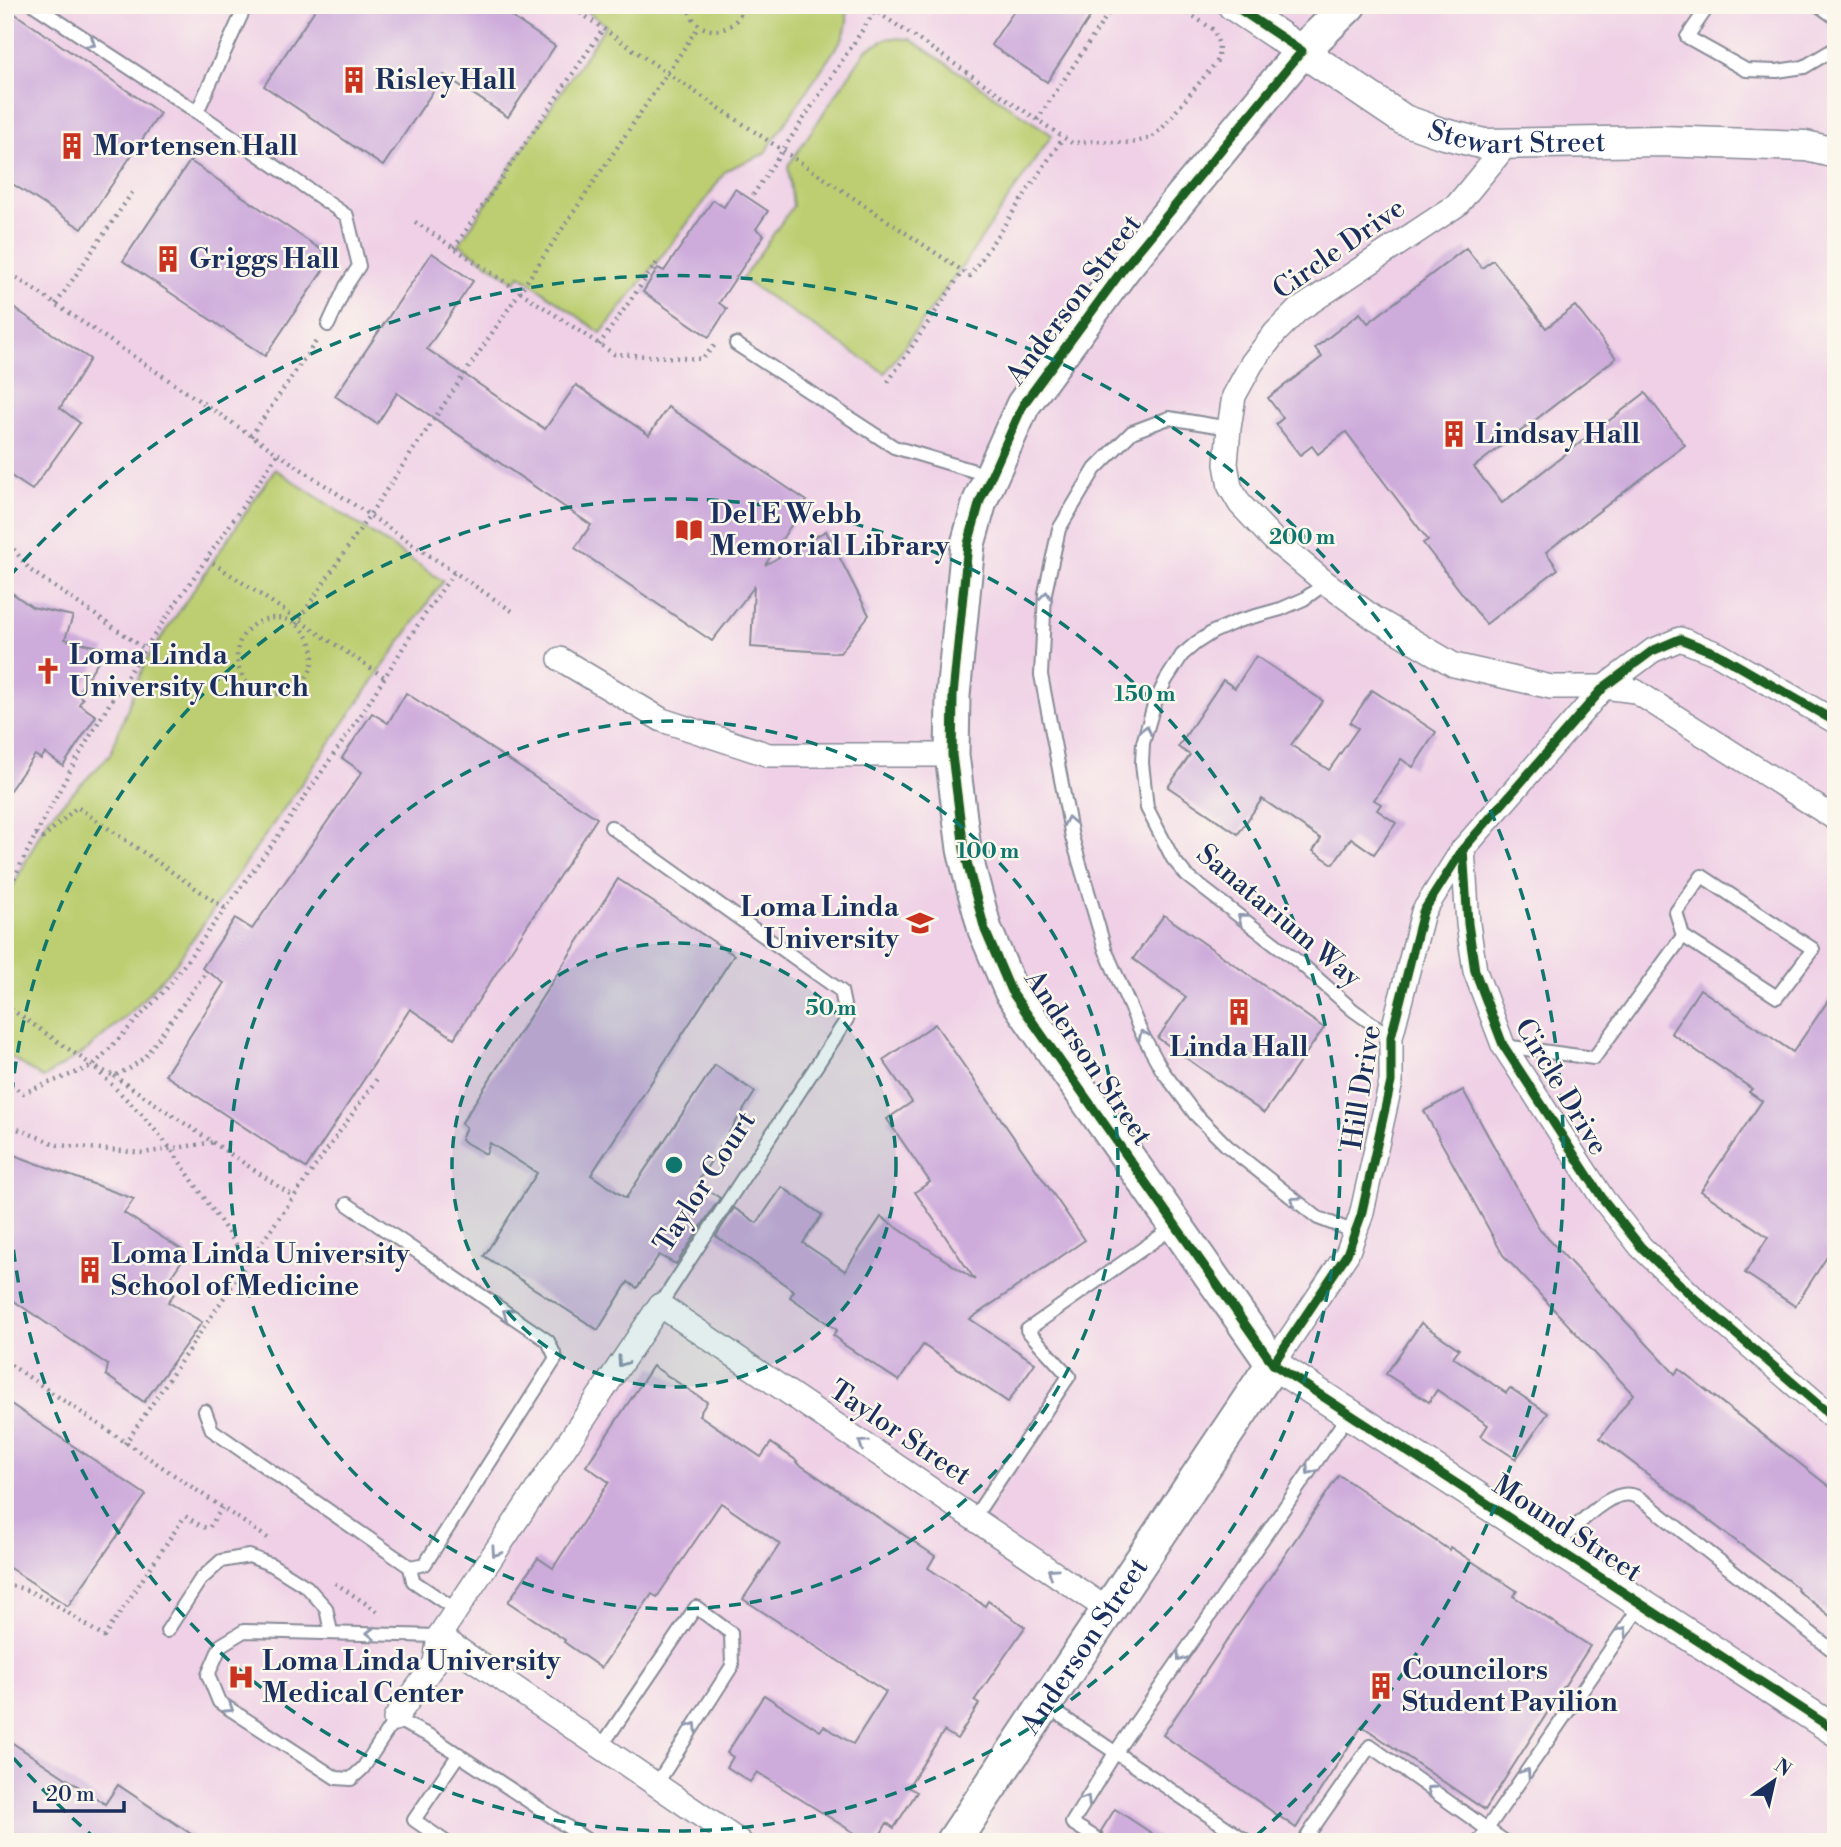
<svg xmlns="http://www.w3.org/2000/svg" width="1841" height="1847" viewBox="0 0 1841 1847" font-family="'Libre Bodoni',serif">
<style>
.built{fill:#efd0e6}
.green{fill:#bcce71;stroke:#6c7e68;stroke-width:2}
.building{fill:#cdabdb}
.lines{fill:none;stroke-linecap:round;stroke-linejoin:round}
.service-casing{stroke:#878a96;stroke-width:16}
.minor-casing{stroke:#878a96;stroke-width:26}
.tertiary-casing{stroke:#878a96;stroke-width:33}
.secondary-casing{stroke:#878a96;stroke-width:37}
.path{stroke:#878a96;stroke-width:4.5;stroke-dasharray:2 5;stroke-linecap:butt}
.service{stroke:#fff;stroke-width:12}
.minor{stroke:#fff;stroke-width:23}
.tertiary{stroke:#fff;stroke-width:30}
.secondary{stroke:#fff;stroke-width:33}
.cycleway-casing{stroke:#fbf7ec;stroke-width:13}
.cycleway{stroke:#1b5e20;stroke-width:9}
.oneway{stroke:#8d97ae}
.ring{fill:none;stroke:#0f766e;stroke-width:3.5;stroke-dasharray:12 9}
.labels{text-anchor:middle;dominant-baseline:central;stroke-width:5;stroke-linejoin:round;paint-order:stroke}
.poi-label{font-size:28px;font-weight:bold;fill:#1b2f5e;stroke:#fbf7ec;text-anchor:start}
.street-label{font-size:28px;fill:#1b2f5e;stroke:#fbf7ec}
.centre{fill:#0f766e;stroke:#fbf7ec;stroke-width:3.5}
.ring-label{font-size:21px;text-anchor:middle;font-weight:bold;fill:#0f766e;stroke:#fbf7ec;stroke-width:5;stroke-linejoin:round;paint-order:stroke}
</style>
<rect width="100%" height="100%" fill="#fbf7ec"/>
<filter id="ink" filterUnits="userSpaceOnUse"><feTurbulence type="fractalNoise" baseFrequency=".0143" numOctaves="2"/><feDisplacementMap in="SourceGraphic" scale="14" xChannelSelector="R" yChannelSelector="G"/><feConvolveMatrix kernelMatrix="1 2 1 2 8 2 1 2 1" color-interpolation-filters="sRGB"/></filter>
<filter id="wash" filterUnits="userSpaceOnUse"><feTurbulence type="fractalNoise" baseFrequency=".00686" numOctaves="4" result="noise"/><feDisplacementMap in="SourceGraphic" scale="28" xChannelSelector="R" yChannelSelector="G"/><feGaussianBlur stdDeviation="1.57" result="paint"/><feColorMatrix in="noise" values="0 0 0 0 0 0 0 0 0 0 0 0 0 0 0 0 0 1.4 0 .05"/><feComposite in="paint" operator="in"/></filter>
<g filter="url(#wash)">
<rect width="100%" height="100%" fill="#f3e6cd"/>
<!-- built -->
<rect class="built" x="5" y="5" width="1831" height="1837"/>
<!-- green -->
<g class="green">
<path d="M578 5H846C848 18 848 27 842 39L764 154 726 170 705 201 601 333 520 275 515 282 459 244 606 25Z"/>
<path d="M888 38 910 39 1052 135 966 261 885 373 742 279 793 206 788 166 866 50Z"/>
<path d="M275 469 443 581 176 963 134 1009 87 1050 43 1078 5 1053V902L48 818 110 755 145 662Z"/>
</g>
<g id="blocks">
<!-- building -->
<g class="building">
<path d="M318 5H494L555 46 508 117 444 75 383 166 264 86Z"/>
<path d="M1018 5H1098L1047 82 991 45Z"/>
<path d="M5 7 160 113 82 229 5 179Z"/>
<path d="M190 161 332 257 265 356 123 261Z"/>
<path d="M735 189 768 211 756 229 764 235 719 303 727 309 709 337 643 292 658 268 664 271 713 200 724 207Z"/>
<path d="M1466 248 1482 268 1493 260 1546 328 1575 306 1616 358 1474 467 1502 503 1645 393 1685 445 1546 552 1558 569 1486 624 1423 543 1428 540 1346 432 1318 454 1312 446 1300 455 1276 424 1283 418 1268 398 1322 357 1315 348 1360 313 1368 323Z"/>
<path d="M432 253 473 281 427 349 545 429 576 385 649 435 668 407 807 501 765 565 826 531 869 615 840 653 751 647 754 587 712 641 575 548 591 525 397 393 377 424 335 396Z"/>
<path d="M5 302 90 359 60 408 80 423 32 490 5 472Z"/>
<path d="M5 588 32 607 73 616 65 639 106 649 77 694 83 699 79 704 96 716 63 766 45 753 41 759 35 755 5 797Z"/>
<path d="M1256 656 1323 701 1291 745 1329 770 1358 728 1350 723 1372 690 1436 732 1413 767 1401 759 1374 800 1381 804 1377 810 1396 823 1374 854 1351 838 1333 864 1313 851 1321 839 1262 799 1238 834 1168 787 1190 755 1178 747 1223 680 1235 688Z"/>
<path d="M406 693 597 818 454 1038 410 1009 306 1168 165 1075 224 983 202 968 235 918 252 929 362 772 342 758 372 713 388 723Z"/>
<path d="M618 879 734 955 591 1175 626 1198 715 1065 755 1092 697 1183 720 1198 676 1264 659 1255 637 1288 628 1282 598 1330 484 1256 537 1173 490 1143 486 1154 461 1140 466 1127 461 1124Z"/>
<path d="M1164 915 1324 1028 1264 1113 1158 1038 1186 997 1133 959Z"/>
<path d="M1700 989 1793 1052 1836 989V1243L1795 1306 1745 1273 1768 1237 1701 1191 1762 1101 1749 1092 1752 1089 1671 1033Z"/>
<path d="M935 1024 1085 1240 970 1319 1035 1363 1008 1402 923 1345 899 1381 840 1342 841 1341 833 1335 837 1330 790 1297 794 1291 716 1236 734 1208 757 1223 782 1187 822 1215 803 1243 845 1271 881 1217 975 1280 915 1192 930 1182 887 1119 912 1102 883 1060Z"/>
<path d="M1463 1090 1540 1230 1675 1374 1679 1369 1836 1492V1621L1797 1590 1798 1588 1600 1438 1633 1394 1503 1255 1424 1111Z"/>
<path d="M14 1155 134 1199 124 1213 187 1253 164 1287 174 1294 168 1302 202 1322 144 1402 106 1375 108 1365 5 1295V1166Z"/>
<path d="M1421 1323 1459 1349 1453 1357 1506 1393 1510 1388 1548 1413 1516 1459 1481 1436 1488 1425 1437 1390 1429 1402 1386 1374Z"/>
<path d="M653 1366 707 1402 699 1415 761 1457 771 1443 797 1461 796 1462 935 1556 928 1568 985 1606 988 1601 1025 1627 974 1701 979 1704 957 1739 944 1731 908 1787 917 1792 894 1828 887 1823 876 1842H869L757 1772 750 1782 727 1767 733 1757 727 1753 764 1695 820 1731 824 1726 853 1744 886 1692 743 1599 780 1544 721 1503 657 1597 652 1594 601 1668 564 1642 565 1640 508 1602 538 1558 553 1568 609 1482 586 1466Z"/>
<path d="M5 1400 146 1495 68 1606 5 1565Z"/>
<path d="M1339 1475 1449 1550 1450 1547 1517 1591 1513 1596 1590 1646 1485 1810 1362 1726 1296 1828 1163 1735Z"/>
<path d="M5 1738 105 1804 118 1785 203 1842H5Z"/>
<path d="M1115 1809 1165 1842H1104V1835L1101 1831Z"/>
</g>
</g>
</g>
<g filter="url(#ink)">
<use href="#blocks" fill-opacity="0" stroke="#878a96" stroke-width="2"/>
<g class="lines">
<defs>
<g id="service">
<path d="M34 5 197 112 347 216 359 266 346 286 328 325"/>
<path d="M1709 5 1687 37 1746 70 1777 71 1804 67 1836 48"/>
<path d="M1818 5 1836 18"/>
<path d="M197 112 246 5"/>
<path d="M736 344 894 447 991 476"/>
<path d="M1229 428 1169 418 1132 432 1095 469 1059 529 1045 593 1041 675 1072 837 1105 949 1141 1032 1162 1070 1195 1114 1227 1146 1318 1218 1355 1232"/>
<path d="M1326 583 1304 599 1281 609 1238 621 1213 632 1196 643 1182 655 1166 680 1154 705 1143 743 1142 763 1147 808 1173 859 1187 876 1300 963 1353 1010 1391 1037"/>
<path d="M611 827 841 991 847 1019 660 1305"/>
<path d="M1504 1046 1594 1058 1683 936 1676 912 1702 876 1813 949 1777 997 1683 936"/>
<path d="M205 1411 212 1430 410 1567 425 1564 556 1358 548 1341 347 1204"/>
<path d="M973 1519 1069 1376 1027 1330 1175 1226"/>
<path d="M1555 1547C1571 1532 1607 1490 1631 1495 1640 1496 1651 1507 1659 1513L1836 1653"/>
<path d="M410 1567 413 1581 456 1610"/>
<path d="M167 1631 200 1580 221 1561 249 1556 272 1565 307 1587 326 1608 331 1632"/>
<path d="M439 1636 244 1631 221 1645 208 1675 219 1702 336 1778 351 1779 363 1768 395 1719 432 1737 590 1842"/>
<path d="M1045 1705 1248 1842"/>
<path d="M601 1747 696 1607 731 1633 732 1666 656 1785"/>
<path d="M1096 1838 1072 1823 1115 1753 1349 1414"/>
<path d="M446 1842 414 1820 459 1754"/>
<path d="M1303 1842 1370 1746 1487 1829 1641 1605"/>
<path d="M1479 1842 1487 1829 1506 1842"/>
</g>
<g id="minor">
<path d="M1507 144 1457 205 1297 311 1275 333 1252 363 1234 396 1229 428 1226 464 1230 487 1240 504 1274 540 1326 583 1374 618 1454 665 1551 687H1604L1635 691 1836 819"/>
<path d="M560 659 662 720 769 755H952"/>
<path d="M1836 722 1718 654 1680 639 1652 651 1604 687 1463 849 1468 924 1475 971 1503 1045 1603 1199 1641 1247 1693 1297 1836 1420"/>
<path d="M1273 1364 1347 1254 1361 1216 1391 1082V1037L1423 912 1463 849"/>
<path d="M439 1636 660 1305 1108 1610"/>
<path d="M395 1719 435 1663 439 1636 740 1842"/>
</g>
<g id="tertiary">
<path id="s1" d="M1233 5 1404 120 1441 133 1484 144 1660 141 1806 146 1836 153"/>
<path d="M1273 1364 1836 1731"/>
</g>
<g id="secondary">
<path id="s2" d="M953 1842 1273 1364 1011 991 985 930 970 874 964 849 952 755 953 695 968 544 980 501 1023 405 1123 269 1302 51 1349 5"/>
</g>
</defs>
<!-- service casing -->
<use href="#service" class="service-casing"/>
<!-- minor casing -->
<use href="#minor" class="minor-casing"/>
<!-- tertiary casing -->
<use href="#tertiary" class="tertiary-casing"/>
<!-- secondary casing -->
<use href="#secondary" class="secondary-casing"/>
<!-- path -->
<g class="path">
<path d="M569 5 667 73 970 276 1063 138"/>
<path d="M688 5C693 39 737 38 743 5"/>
<path d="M867 5 1072 143 1096 141 1131 143 1151 138 1163 127 1218 60 1219 45 1214 30 1176 5"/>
<path d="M1037 120 1114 5"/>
<path d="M753 195 875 11"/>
<path d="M415 222 614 354 702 359 715 345"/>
<path d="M454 248 603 29"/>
<path d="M5 270 515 613"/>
<path d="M56 304 134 190"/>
<path d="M599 345 658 261"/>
<path d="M888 382 963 271"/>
<path d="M251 436 317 340"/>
<path d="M5 538 30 570 145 649"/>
<path d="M207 559 384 677"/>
<circle cx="275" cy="656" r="38"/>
<path d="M296 624 699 26"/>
<path d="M36 834 43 838 77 807 226 909"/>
<path d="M5 897C46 811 93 726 146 647 190 582 235 519 278 453"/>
<path d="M5 1005 93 1066 114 1076 130 1068 144 1058 204 975"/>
<path d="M96 1069 143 1116 171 1149 248 1262"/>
<path d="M114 1076 293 1196"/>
<path d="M5 1081 23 1093 93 1066 167 988 274 842 366 707 413 632 454 572"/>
<path d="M5 1124 58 1145 143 1153 215 1142"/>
<path d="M5 1361 269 1539"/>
<path d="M125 1444 248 1262 379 1076"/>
<path d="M335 1583 380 1613"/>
<path d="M5 1586C30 1583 82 1623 104 1637L185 1516 203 1527 209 1528 222 1508"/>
</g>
<!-- service -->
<use href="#service" class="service"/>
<!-- minor -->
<use href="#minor" class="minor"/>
<!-- tertiary -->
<use href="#tertiary" class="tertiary"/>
<!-- secondary -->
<use href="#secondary" class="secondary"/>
<defs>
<g id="cycleway">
<path d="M1233 5 1302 51 1123 269 1023 405 980 501 968 544 953 695 952 755 964 849 970 874 985 930 1011 991 1273 1364 1836 1731"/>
<path d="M1836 722 1718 654 1680 639 1652 651 1604 687 1463 849 1468 924 1475 971 1503 1045 1603 1199 1641 1247 1693 1297 1836 1420"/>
<path d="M1273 1364 1347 1254 1361 1216 1391 1082V1037L1423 912 1463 849"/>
</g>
</defs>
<!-- cycleway casing -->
<use href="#cycleway" class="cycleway-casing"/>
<!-- cycleway -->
<use href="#cycleway" class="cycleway"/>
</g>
<!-- one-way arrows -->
<defs><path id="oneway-chevron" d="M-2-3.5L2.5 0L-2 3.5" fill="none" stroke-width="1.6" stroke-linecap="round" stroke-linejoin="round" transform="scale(1.75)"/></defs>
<g class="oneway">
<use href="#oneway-chevron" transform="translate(91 43) rotate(33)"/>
<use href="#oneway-chevron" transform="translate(1046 596) rotate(-84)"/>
<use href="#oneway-chevron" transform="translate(1146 730) rotate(-76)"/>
<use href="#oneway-chevron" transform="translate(1069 821) rotate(-101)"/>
<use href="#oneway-chevron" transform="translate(1242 918) rotate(-142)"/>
<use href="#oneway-chevron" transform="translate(1143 1035) rotate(-116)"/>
<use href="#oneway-chevron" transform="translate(1295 1201) rotate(-143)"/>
<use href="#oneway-chevron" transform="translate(507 1313) rotate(-146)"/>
<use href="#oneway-chevron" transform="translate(622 1362) rotate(124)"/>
<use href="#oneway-chevron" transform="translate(863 1444) rotate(-146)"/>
<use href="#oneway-chevron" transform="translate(1310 1470) rotate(125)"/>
<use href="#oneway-chevron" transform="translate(496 1552) rotate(124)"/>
<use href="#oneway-chevron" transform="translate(1052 1572) rotate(-146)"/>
<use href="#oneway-chevron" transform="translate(1623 1631) rotate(-56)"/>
<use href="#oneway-chevron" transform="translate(371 1633) rotate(-178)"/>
<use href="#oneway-chevron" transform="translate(1181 1657) rotate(125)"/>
<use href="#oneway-chevron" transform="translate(229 1708) rotate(33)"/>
<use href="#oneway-chevron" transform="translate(693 1727) rotate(-57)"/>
<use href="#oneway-chevron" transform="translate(1526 1773) rotate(-56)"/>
<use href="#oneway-chevron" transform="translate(1431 1790) rotate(-145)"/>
<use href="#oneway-chevron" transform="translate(1086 1800) rotate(-58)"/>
</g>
</g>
<!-- distance rings -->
<circle cx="674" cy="1165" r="222" fill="#0f766e" fill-opacity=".12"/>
<g class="ring">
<circle cx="674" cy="1165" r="222"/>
<circle cx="674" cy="1165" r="444"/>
<circle cx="674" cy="1165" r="666"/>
<path d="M97 1840A888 888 0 0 1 9 1753M9 577A888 888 0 1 1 1251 1840"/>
</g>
<!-- icons -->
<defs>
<symbol id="building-bare" viewBox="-9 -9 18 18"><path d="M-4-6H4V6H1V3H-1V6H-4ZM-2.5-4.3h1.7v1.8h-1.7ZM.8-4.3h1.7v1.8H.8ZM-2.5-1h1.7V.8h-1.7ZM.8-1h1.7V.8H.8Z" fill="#c8321e" stroke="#fbf7ec" stroke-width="2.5" paint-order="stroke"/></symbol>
<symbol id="library-bare" viewBox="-9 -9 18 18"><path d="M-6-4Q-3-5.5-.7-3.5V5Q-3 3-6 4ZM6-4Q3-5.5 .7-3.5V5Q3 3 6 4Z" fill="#c8321e" stroke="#fbf7ec" stroke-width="2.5" paint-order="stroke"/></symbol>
<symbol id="church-bare" viewBox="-9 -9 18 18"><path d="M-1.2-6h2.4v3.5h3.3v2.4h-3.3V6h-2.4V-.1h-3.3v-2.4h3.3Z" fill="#c8321e" stroke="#fbf7ec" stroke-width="2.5" paint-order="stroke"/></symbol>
<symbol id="university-bare" viewBox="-9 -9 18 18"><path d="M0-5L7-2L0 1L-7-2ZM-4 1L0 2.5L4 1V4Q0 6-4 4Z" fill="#c8321e" stroke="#fbf7ec" stroke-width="2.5" paint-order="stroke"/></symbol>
<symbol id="hospital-bare" viewBox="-9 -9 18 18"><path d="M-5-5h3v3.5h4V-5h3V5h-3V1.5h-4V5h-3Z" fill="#c8321e" stroke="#fbf7ec" stroke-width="2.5" paint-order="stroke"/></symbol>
</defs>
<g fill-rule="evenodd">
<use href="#building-bare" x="335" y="61" width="38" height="38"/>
<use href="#building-bare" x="53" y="127" width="38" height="38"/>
<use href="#building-bare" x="149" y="240" width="38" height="38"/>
<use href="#building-bare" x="1435" y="415" width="38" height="38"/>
<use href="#library-bare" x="670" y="511" width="38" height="38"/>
<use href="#church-bare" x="29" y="652" width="38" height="38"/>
<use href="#university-bare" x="901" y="904" width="38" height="38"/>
<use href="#building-bare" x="1220" y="993" width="38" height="38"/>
<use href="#building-bare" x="71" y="1251" width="38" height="38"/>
<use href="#hospital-bare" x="222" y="1658" width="38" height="38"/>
<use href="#building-bare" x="1362" y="1667" width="38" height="38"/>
</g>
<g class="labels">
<!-- poi labels -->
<g class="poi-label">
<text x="375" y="80">Risley Hall</text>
<text x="93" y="146">Mortensen Hall</text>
<text x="189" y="259">Griggs Hall</text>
<text x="1475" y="434">Lindsay Hall</text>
<text x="710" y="514">Del E Webb<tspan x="710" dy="32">Memorial Library</tspan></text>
<text x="69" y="655">Loma Linda<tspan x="69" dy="32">University Church</tspan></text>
<text x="899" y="907" text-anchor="end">Loma Linda<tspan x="899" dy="32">University</tspan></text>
<text x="1239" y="1047" text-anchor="middle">Linda Hall</text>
<text x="111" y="1254">Loma Linda University<tspan x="111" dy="32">School of Medicine</tspan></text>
<text x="262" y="1661">Loma Linda University<tspan x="262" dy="32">Medical Center</tspan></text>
<text x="1402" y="1670">Councilors<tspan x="1402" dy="32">Student Pavilion</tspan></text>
</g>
<!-- street labels -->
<g class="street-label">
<text stroke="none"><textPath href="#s1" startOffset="322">Stewart Street</textPath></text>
<text transform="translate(1339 249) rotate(-35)">Circle Drive</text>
<text transform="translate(1074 300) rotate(-53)">Anderson Street</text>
<text transform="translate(1279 916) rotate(40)">Sanatarium Way</text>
<text transform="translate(1088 1058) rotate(56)">Anderson Street</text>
<text transform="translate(1362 1087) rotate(-81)">Hill Drive</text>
<text transform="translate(1561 1087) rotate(59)">Circle Drive</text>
<text transform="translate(705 1182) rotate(-57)">Taylor Court</text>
<text transform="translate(900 1433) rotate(34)">Taylor Street</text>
<text transform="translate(1567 1529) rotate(33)">Mound Street</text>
<text stroke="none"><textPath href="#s2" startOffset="236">Anderson Street</textPath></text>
</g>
</g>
<circle cx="674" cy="1165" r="10" class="centre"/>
<g class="ring-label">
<text x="1302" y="544">200 m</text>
<text x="1145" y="701">150 m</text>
<text x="988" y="858">100 m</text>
<text x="831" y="1015">50 m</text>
</g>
<!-- margin -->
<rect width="1841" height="1847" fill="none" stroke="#fbf7ec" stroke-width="28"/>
<!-- north arrow -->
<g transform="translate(1774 1781) rotate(34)" stroke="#fbf7ec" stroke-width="5" paint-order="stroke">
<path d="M0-5L12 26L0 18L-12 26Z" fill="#1b2f5e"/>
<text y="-10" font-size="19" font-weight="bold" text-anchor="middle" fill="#1b2f5e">N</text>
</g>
<!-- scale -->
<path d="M35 1801v10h89v-10" fill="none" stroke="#1b2f5e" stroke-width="3.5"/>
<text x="46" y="1801" font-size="21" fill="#1b2f5e" stroke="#fbf7ec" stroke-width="5" paint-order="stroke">20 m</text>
</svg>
